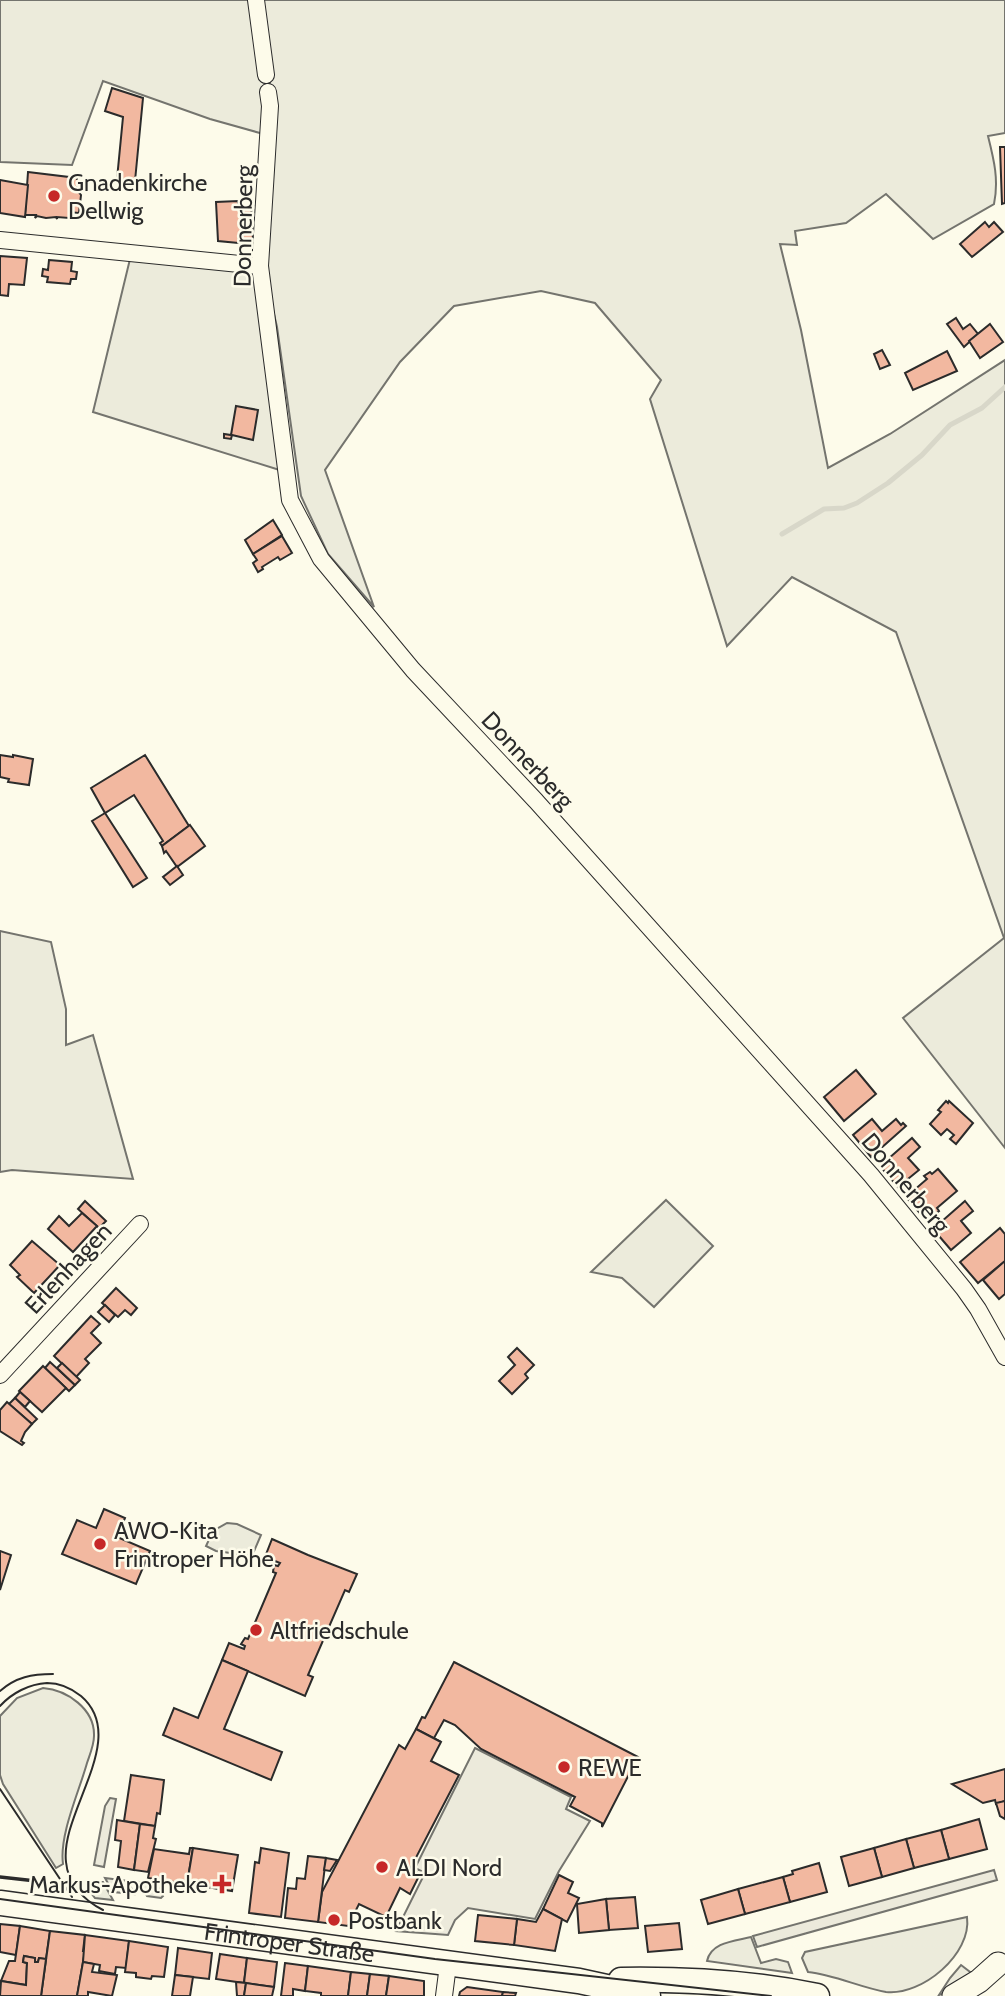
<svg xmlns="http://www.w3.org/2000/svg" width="1005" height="1996" viewBox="0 0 1005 1996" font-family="Cabin,sans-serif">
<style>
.green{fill:#ecebdb;stroke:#74746e;stroke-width:2}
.parking{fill:#eceadb;stroke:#74746e;stroke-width:2}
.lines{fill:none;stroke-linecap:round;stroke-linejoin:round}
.stream{stroke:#d8d7c9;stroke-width:5}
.building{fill:#f2b8a0;stroke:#2b2b2b;stroke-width:2}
.street-casing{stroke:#2b2b2b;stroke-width:18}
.secondary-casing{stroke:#2b2b2b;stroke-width:25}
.primary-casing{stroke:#2b2b2b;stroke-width:27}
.street{stroke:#fdfbea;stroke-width:16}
.secondary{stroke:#fdfbea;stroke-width:23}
.primary{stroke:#fdfbea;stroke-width:24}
.tram{stroke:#2b2b2b;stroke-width:2}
.wall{stroke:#2b2b2b;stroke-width:3.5}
.poi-dot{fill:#c62828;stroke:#fdfbea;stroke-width:2.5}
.labels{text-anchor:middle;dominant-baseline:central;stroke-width:5;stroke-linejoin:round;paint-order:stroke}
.poi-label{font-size:24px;fill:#2b2b2b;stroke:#fdfbea;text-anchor:start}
.street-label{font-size:24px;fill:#2b2b2b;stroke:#fdfbea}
</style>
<rect width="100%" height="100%" fill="#fdfbea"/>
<!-- green -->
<g class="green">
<path d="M0 0H254L268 105 267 135 210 119 103 81 72 165 0 162Z"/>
<path d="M258 0H1005V133L988 136C994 160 999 180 994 204L933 239 886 194 846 223 795 231 797 245 780 244 801 330 828 468 890 434 1005 360V1148L903 1018 1004 938 896 632 792 577 727 646 650 399 661 380 595 303 541 291 454 306 400 362 325 470 374 607 328 554 301 496 277 327 263 267 273 107Z"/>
<path d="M130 259 257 270 286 472 93 412Z"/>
<path d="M0 931 51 942 66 1009V1045L93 1035 133 1179 12 1170 0 1172Z"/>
<path d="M666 1200 713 1246 654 1307 622 1278 591 1272Z"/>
<path d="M227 1523 237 1524 261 1535 252 1556 216 1551 206 1546 213 1531Z"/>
<path d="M43 1688C67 1690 95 1709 94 1736 94 1745 90 1754 87 1763 79 1792 59 1835 63 1864L56 1868 3 1784 0 1775V1716L17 1698Z"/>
<path d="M100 1882H103L113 1900 95 1898 88 1889Z"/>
<path d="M967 1917C972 1954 922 1996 886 1992 859 1987 835 1975 808 1972L802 1958 805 1952Z"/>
<path d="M751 1937 761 1963 776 1959 788 1962 792 1973 707 1961C711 1942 735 1941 751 1937Z"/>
<path d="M961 1965 974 1975 956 1989 939 1995 950 1978Z"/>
</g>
<!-- parking -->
<g class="parking">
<path d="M475 1748 571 1797 566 1809 590 1821 559 1871 535 1919 468 1908 455 1920 448 1935 396 1931 425 1873 415 1868Z"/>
<path d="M110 1798 116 1799 104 1867 94 1865 105 1806Z"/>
<path d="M994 1870 997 1880 757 1947 753 1936Z"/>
<path d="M105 1878 128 1881 134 1894 113 1892Z"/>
<path d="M139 1882 157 1885 163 1896 161 1898 147 1896Z"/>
</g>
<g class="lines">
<!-- stream -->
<path class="stream" d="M782 534 824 509 844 508 857 503 888 483 922 455 950 425 982 408 1005 387"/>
</g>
<!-- building -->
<g class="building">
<path d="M112 88 143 98 135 181 117 179 123 117 105 111Z"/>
<path d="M1000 147H1005V203L1002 204Z"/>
<path d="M28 172 77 178V190L81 195 79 213 69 212V218L57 217V219L56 217 46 218 37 216 35 218 36 215H25Z"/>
<path d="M0 180 28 185 25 217 0 213Z"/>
<path d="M238 201V206H251L253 240 249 244 218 241 216 202Z"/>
<path d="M985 222 989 227 994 222 1003 232 972 257 960 244Z"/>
<path d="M0 256 27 258 24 285 9 284 8 296 0 295Z"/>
<path d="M49 260 72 262 71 271 77 272 76 279H71L70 284 47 282 48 277 42 276 43 269 48 270Z"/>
<path d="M956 318 963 329 970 324 978 334 964 347 947 324Z"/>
<path d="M990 324 1003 342 980 358 969 341Z"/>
<path d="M882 350 890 365 880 369 874 354Z"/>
<path d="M947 351 957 371 913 390 905 373Z"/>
<path d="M236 406 258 410 253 440 232 435 231 439 224 438V434L231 435Z"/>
<path d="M273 520 282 535 253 554 245 540Z"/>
<path d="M282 536 292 553 280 560 278 557 262 567 263 569 258 572 253 563 257 560 253 554Z"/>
<path d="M0 755 13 757V755L33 759 29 785 8 782 9 779 0 777Z"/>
<path d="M145 755 189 826 162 846 160 843 163 841 134 795 105 813 91 788Z"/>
<path d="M105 813 147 878 133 887 92 821Z"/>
<path d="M190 825 205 846 177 867 166 851 164 853 162 846Z"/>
<path d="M177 866 183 875 170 885 163 877Z"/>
<path d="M856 1070 876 1094 844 1121 824 1097Z"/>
<path d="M946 1101 948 1103 949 1101 973 1123 956 1144 950 1139 954 1135 947 1129 941 1135 930 1124 941 1112 938 1110Z"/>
<path d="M872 1119 882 1131 896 1119 901 1125 903 1123 906 1126 871 1157 853 1135Z"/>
<path d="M912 1138 920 1147 908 1158 919 1170 898 1187 880 1166Z"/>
<path d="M938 1169 957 1191 937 1208 939 1211 933 1216 931 1213 924 1218 906 1197 927 1179 924 1176 930 1172 932 1174Z"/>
<path d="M85 1201 106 1221 99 1228 78 1209Z"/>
<path d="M965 1201 973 1211 961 1221 971 1233 951 1250 933 1229Z"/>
<path d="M82 1213 97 1226 73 1252 48 1229 59 1216 69 1226Z"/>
<path d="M1000 1228 1005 1234V1261L978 1283 960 1262Z"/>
<path d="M32 1241 60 1265 34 1293 17 1277 20 1275 10 1265Z"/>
<path d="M1005 1261V1294L999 1299 983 1280Z"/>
<path d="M116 1288 137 1308 131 1315 125 1310 118 1317 102 1303Z"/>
<path d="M105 1305 115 1315 109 1322 98 1312Z"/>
<path d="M91 1316 100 1324 91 1333 101 1343 85 1359 89 1363 76 1377 54 1356Z"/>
<path d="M517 1348 534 1365 525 1374 528 1378 512 1394 499 1381 515 1365 508 1357Z"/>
<path d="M50 1362 75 1385 69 1391 45 1368Z"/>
<path d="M62 1363 80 1380 75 1385 57 1368Z"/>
<path d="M43 1366 66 1388 42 1412 19 1391Z"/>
<path d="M20 1392 30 1401 25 1407 15 1398Z"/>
<path d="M15 1398 37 1419 32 1424 9 1404Z"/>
<path d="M7 1402 32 1424 25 1432 21 1441 24 1443 22 1445 0 1431V1410Z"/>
<path d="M104 1509 125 1518 117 1537 150 1551 136 1584 62 1554 77 1520 96 1528Z"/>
<path d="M272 1539 308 1555 357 1574 349 1592 345 1590 308 1675 313 1677 305 1696 222 1660 229 1643 244 1649 245 1646 241 1644 245 1638 248 1639 276 1573 273 1572 274 1565 278 1566 280 1563 265 1557Z"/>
<path d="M0 1551 11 1555 0 1590Z"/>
<path d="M222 1660 248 1671 224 1729 282 1752 271 1780 163 1735 174 1708 198 1718Z"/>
<path d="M454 1662 638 1757 602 1827V1823L570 1806 575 1797 481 1749 455 1725 444 1720 434 1738 441 1742 416 1729 422 1717 425 1718Z"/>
<path d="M416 1729 441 1742 431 1761 459 1775 410 1869 420 1874 410 1894 400 1888 386 1917 359 1904 348 1926 318 1922 322 1892 399 1745 405 1749Z"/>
<path d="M1005 1769V1801L996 1804 995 1800 983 1803 952 1784Z"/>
<path d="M131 1775 164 1780 160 1814 157 1813 155 1826 124 1821Z"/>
<path d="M1005 1801V1819L1000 1816 996 1803Z"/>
<path d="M979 1819 987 1849 949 1859 941 1830Z"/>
<path d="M117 1820 140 1824 134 1870 118 1867 121 1841 115 1840Z"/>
<path d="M140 1824 155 1826 153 1838 156 1839 148 1872 134 1870Z"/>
<path d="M941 1830 949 1859 914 1868 906 1839Z"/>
<path d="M906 1839 914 1868 882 1877 874 1848Z"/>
<path d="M190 1848H193L187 1884 148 1878 154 1849 189 1854Z"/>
<path d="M193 1848 238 1855 232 1891 187 1884Z"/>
<path d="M261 1848 289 1853 281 1917 249 1913 255 1862 259 1863Z"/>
<path d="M874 1848 882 1877 849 1886 841 1857Z"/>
<path d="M308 1856 326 1858 318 1922 285 1918 288 1888 296 1889 297 1878 305 1879Z"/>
<path d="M326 1858 337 1860 330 1871 324 1870Z"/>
<path d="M819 1863 827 1892 790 1902 783 1877 793 1874 792 1871Z"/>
<path d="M559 1875 573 1882 568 1893 579 1898 567 1922 543 1909Z"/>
<path d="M783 1877 790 1902 745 1914 738 1889Z"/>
<path d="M738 1889 745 1914 708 1924 701 1900Z"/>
<path d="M635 1897 638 1928 609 1930 606 1899Z"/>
<path d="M606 1899 609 1930 579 1933 577 1904Z"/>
<path d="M543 1909 562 1919 555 1951 514 1945 517 1919 536 1922Z"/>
<path d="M478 1915 517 1919 514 1945 475 1941Z"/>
<path d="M679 1923 682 1949 648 1952 645 1926Z"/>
<path d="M0 1924 20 1926 16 1955 0 1952Z"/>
<path d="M20 1926 50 1931 46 1959 39 1958 38 1962H35V1958L24 1956 23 1962 27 1963 26 1985 1 1981 9 1961H15Z"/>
<path d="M50 1931 85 1935 83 1951H85L77 1996H41Z"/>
<path d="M85 1935 129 1941 126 1968 116 1967 115 1974 99 1971 100 1965 83 1962Z"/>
<path d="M129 1941 168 1947 164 1977 152 1976 151 1979 136 1977V1973L125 1972Z"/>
<path d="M178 1948 212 1953 209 1979 175 1975Z"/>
<path d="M220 1954 247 1958 244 1983 216 1979Z"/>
<path d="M24 1956 35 1958V1962H38L39 1958 46 1959 41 1996H0L1 1981 26 1985 27 1963 23 1962Z"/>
<path d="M247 1958 277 1962 274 1987 244 1983Z"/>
<path d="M83 1962 94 1964 92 1972 117 1975 112 1996 88 1992V1996H77Z"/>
<path d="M285 1963 308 1966 305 1991 293 1989V1996H281Z"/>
<path d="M308 1966 351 1972 348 1996H321V1993L305 1991Z"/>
<path d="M351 1972 370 1974 367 1996H348Z"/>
<path d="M370 1974 389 1976 386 1996H367Z"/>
<path d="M175 1975 193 1977 190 1996H172Z"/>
<path d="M389 1976 424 1981V1996H386Z"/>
<path d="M236 1982 246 1983 244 1996H237Z"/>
<path d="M246 1983 274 1987 272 1996H244Z"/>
<path d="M467 1987 503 1992 502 1996H459L460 1992Z"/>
<path d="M503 1992 516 1993 515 1996H502Z"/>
</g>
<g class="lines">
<defs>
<g id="street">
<path d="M256 0 266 75"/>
<path d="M268 92 270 106 260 266 290 500 321 559 413 670 536 801 871 1175 964 1289 978 1309 1005 1357"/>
<path d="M0 240 260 266"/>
<path d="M0 1375 140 1224"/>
<path d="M444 1996 448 1965"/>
</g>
<path id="secondary" d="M954 1996 979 1981 998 1964"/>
<g id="primary">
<path id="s1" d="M0 1903 579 1981 648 1996"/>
<path d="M621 1980C685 1979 754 1983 817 1996"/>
</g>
</defs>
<!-- street casing -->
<use href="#street" class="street-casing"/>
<!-- secondary casing -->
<use href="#secondary" class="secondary-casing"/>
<!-- primary casing -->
<use href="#primary" class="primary-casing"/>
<!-- street -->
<use href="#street" class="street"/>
<!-- secondary -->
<use href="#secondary" class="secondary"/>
<!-- primary -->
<use href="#primary" class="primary"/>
<!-- tram -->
<g class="tram">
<path d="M0 1691C16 1677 32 1674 53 1674"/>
<path d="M0 1706C12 1693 29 1684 47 1683 60 1683 71 1688 81 1696 130 1738 60 1811 66 1862 68 1884 84 1900 103 1910"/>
<path d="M0 1789 72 1897"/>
<path d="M0 1899 435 1959 771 1996"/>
</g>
<!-- wall -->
<path class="wall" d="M0 1877 36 1881"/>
</g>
<!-- markers -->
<g class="poi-dot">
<circle cx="54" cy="196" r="7"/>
<circle cx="100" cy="1544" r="7"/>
<circle cx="256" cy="1630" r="7"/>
<circle cx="564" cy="1767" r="7"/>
<circle cx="382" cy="1867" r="7"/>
<path d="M218.5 1873.5h7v7h7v7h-7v7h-7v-7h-7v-7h7z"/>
<circle cx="334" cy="1920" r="7"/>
</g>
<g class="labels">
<!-- poi labels -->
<g class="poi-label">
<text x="68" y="182">Gnadenkirche<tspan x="68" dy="28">Dellwig</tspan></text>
<text x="114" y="1530">AWO-Kita<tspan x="114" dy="28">Frintroper Höhe</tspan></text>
<text x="270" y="1630">Altfriedschule</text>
<text x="578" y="1767">REWE</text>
<text x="396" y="1867">ALDI Nord</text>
<text x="208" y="1884" text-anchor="end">Markus-Apotheke</text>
<text x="348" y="1920">Postbank</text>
</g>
<!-- street labels -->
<g class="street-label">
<text transform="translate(243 226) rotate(-89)">Donnerberg</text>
<text transform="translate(528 760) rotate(47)">Donnerberg</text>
<text transform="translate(906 1183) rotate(50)">Donnerberg</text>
<text transform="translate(68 1268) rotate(-47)">Erlenhagen</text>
<text stroke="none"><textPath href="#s1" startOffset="292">Frintroper Straße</textPath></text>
</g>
</g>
</svg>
